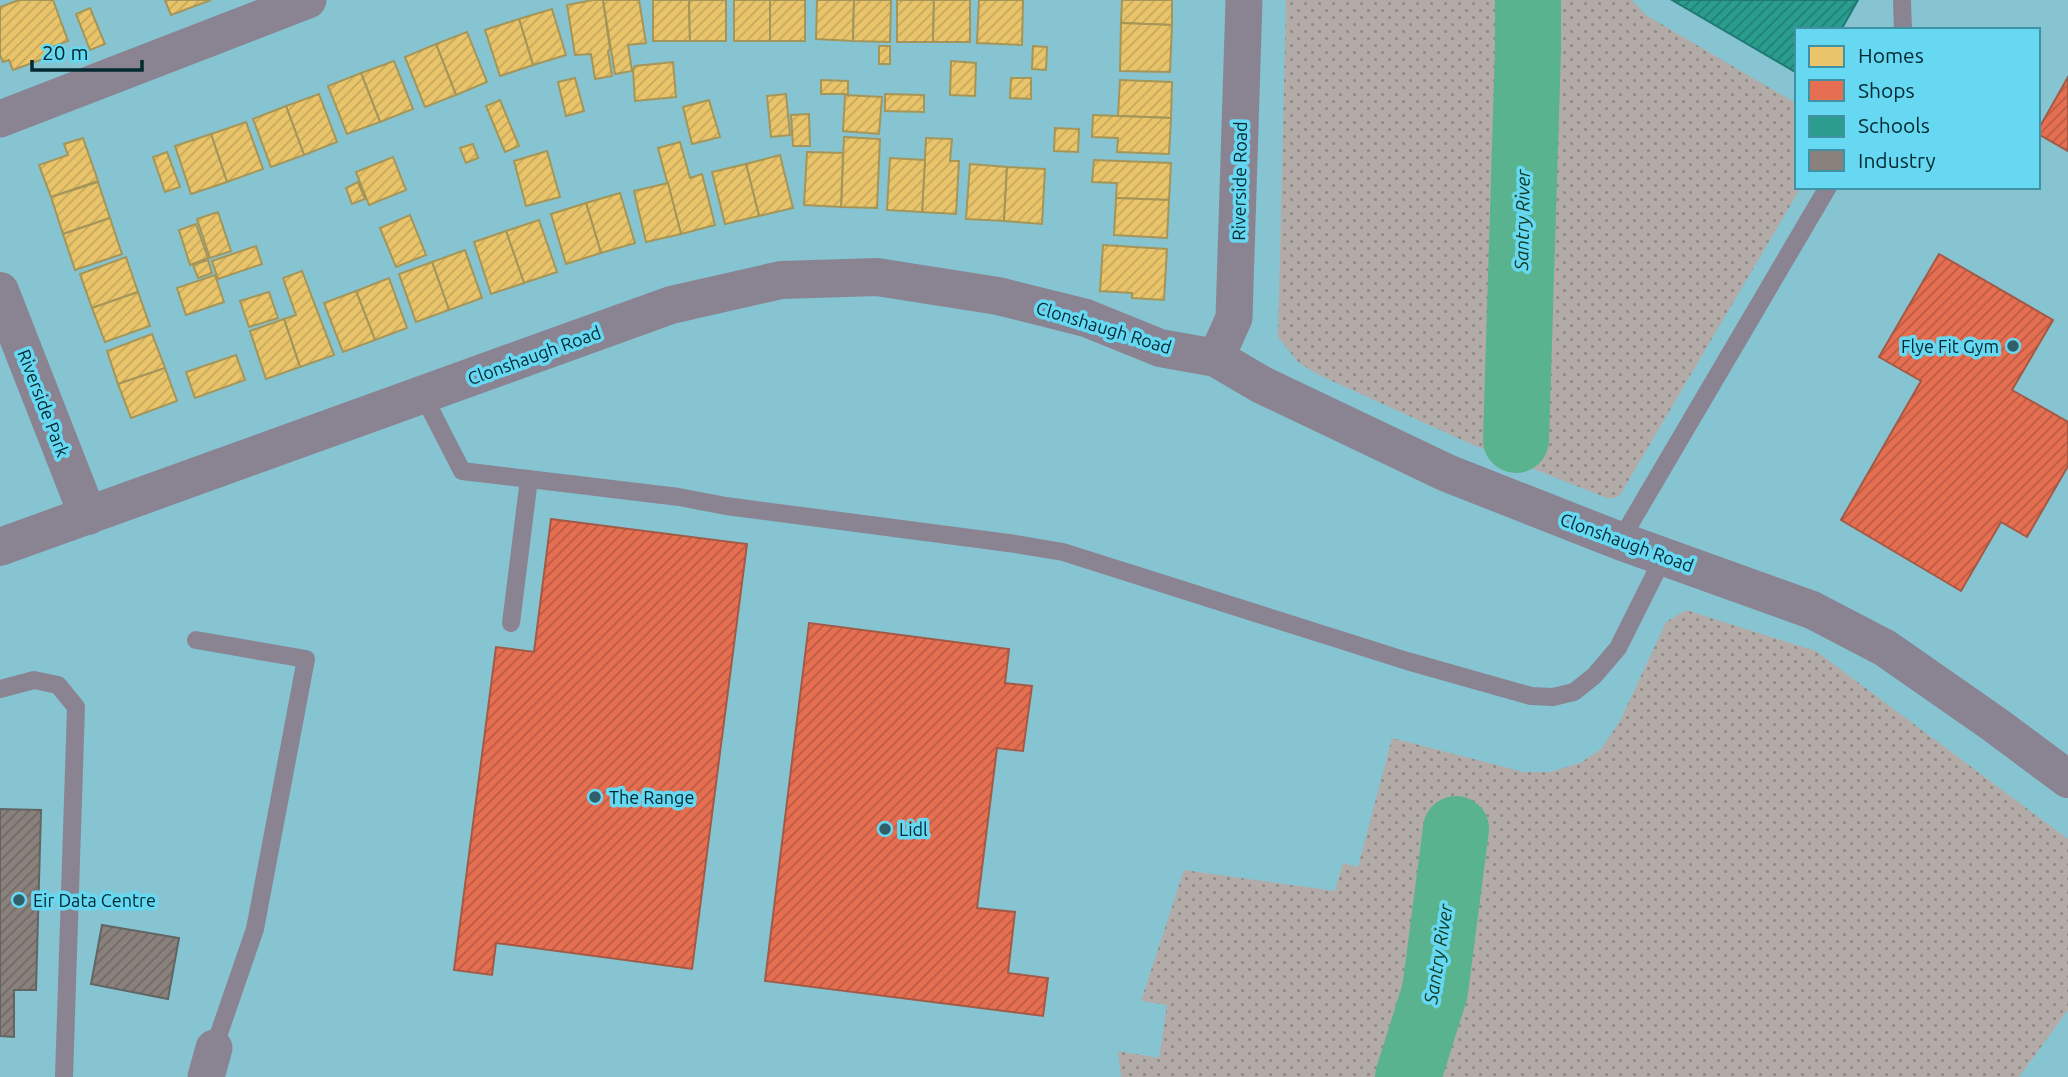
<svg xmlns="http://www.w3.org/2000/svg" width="2068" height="1077" viewBox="0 0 2068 1077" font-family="Ubuntu,sans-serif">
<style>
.park{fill:url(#park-dots)}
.homes{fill:url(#homes-hatch);stroke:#a49559;stroke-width:2}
.shops{fill:url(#shops-hatch);stroke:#a25a47;stroke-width:2}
.schools{fill:url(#schools-hatch);stroke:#1e7a72;stroke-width:2}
.industry{fill:url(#industry-hatch);stroke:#616665;stroke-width:2}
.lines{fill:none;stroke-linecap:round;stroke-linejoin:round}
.river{stroke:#59b38e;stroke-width:66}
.service{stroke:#8a8492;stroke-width:18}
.minor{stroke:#8a8492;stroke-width:37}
.tertiary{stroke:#8a8492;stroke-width:38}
.poi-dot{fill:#305f69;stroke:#67d8f2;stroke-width:2.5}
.labels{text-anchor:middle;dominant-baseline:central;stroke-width:7;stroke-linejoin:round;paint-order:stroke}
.street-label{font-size:18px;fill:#022830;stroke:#67d8f2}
.poi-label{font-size:18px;fill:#022830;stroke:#67d8f2;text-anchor:start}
.water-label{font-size:19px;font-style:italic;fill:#0d3820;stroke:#67d8f2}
</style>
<defs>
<pattern id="park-dots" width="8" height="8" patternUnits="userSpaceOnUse" patternTransform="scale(1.75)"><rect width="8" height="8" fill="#b3aba8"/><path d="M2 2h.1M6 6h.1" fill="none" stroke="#8f8b89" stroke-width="1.8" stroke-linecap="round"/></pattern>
<pattern id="homes-hatch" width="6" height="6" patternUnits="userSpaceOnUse" patternTransform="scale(1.75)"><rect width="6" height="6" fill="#e9c46a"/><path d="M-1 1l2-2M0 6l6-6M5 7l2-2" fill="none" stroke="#c6a85c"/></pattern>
<pattern id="shops-hatch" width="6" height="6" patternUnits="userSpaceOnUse" patternTransform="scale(1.75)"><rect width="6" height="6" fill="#e76f51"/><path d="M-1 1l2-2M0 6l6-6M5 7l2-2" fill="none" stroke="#b95b44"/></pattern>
<pattern id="schools-hatch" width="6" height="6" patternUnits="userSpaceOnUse" patternTransform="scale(1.75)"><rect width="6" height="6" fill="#2a9d8f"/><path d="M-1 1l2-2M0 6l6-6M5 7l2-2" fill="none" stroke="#228075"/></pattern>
<pattern id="industry-hatch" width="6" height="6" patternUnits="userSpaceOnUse" patternTransform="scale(1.75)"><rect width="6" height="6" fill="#8a817c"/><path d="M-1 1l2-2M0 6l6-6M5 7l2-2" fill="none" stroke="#6f6a66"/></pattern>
</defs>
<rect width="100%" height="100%" fill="#86c4d2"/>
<!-- park -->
<g class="park">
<path d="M1286 0H1632L1646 15 1797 104V187H1801L1620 495 1614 498H1607L1473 445 1321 376 1299 363 1278 337Z"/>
<path d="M1686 610 1816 651 2068 839V1010L2019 1077H1121L1118 1051 1159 1058 1167 1005 1141 1001 1184 870 1335 891 1343 863 1358 867 1392 738 1524 772H1550L1580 763 1601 749 1620 721 1666 622Z"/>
</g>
<!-- homes -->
<g class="homes">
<path d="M19 0H53L68 41 51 47 54 55 13 70 9 60 3 62 0 55V7Z"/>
<path d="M165 0H211L171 15Z"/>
<path d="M593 0H603L610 49 608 51 612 76 595 79 591 54 575 55 567 5Z"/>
<path d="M603 0H639L646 43 628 45 632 71 615 74Z"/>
<path d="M653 0H689L690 41H653Z"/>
<path d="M689 0H726V41H690Z"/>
<rect x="734" y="0" width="36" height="41"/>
<rect x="770" y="0" width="35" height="41"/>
<path d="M817 0H854L853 41 816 39Z"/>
<path d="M854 0H891L890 42 853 41Z"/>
<path d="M897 0H934L933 42H897Z"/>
<path d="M934 0H970V42H933Z"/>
<path d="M979 0H1023L1022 45 977 43Z"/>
<path d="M1122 0H1172V25L1121 23Z"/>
<path d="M90 8 105 44 90 50 76 14Z"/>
<path d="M552 9 566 55 533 65 519 19Z"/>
<path d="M519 19 533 65 500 76 485 30Z"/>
<path d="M1121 23 1172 25 1170 72 1120 71Z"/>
<path d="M467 32 487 82 456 95 436 44Z"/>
<path d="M436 44 456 95 425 107 405 57Z"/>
<rect x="879" y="46" width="11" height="18"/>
<path d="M1033 46 1047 47 1046 70 1032 69Z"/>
<path d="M394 61 413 109 380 122 361 73Z"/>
<path d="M951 61 976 63 975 96 950 95Z"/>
<path d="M673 62 676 97 635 101 633 70 635 66Z"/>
<path d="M361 73 380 122 347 134 328 86Z"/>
<path d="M575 78 584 111 566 116 558 82Z"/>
<path d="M1011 78H1031V99L1010 98Z"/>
<path d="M821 80 848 81V94H821Z"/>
<path d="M1120 80 1172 82 1171 118 1118 116Z"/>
<path d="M319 94 337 142 304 155 286 106Z"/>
<path d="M786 94 790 135 771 137 767 96Z"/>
<path d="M885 94 924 95V112L885 111Z"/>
<path d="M845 95 882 97 879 134 843 131Z"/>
<path d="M500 100 519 146 505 152 486 106Z"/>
<path d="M709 100 720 137 692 144 683 107Z"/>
<path d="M286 106 304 155 271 167 253 119Z"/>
<path d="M809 114 810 146H793L791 115Z"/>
<path d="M1093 115 1171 118 1169 154 1117 152 1118 138 1092 137Z"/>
<path d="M246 122 263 169 227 182 211 134Z"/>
<path d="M1055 128 1079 129 1078 152 1054 151Z"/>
<path d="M211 134 227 182 191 194 175 146Z"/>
<path d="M844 137 880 139 877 208 841 207Z"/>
<path d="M83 138 98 181 51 197 39 165 68 155 64 144Z"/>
<path d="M926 138 952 139 950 161H959L956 214 922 212Z"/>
<path d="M680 142 690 178 702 174 715 225 681 234 658 148Z"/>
<path d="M473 144 478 158 466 163 460 148Z"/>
<path d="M547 151 560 197 526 206 514 161Z"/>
<path d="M167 152 180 187 165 192 153 157Z"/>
<path d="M807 152 843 153 841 207 804 205Z"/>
<path d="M780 155 793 208 759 216 746 164Z"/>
<path d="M393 157 406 190 369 205 356 172Z"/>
<path d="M890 158 925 160 922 212 887 210Z"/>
<path d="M1094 160 1171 163 1169 200 1116 198 1117 183 1092 182Z"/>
<path d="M746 164 759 216 725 224 712 172Z"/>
<path d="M970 164 1007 167 1004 221 966 219Z"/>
<path d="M1007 167 1045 169 1042 224 1004 221Z"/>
<path d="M98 182 110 218 63 234 51 197Z"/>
<path d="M358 182 365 199 352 204 346 188Z"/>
<path d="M668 183 681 234 646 242 634 191Z"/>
<path d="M620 193 635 243 601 253 586 203Z"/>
<path d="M1116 198 1169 200 1167 238 1114 235Z"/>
<path d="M586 203 601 253 566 264 551 214Z"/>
<path d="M218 212 231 251 210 258 197 219Z"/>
<path d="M410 215 426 255 396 267 380 228Z"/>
<path d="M110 218 122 254 75 270 63 234Z"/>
<path d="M539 220 557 272 524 283 506 231Z"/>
<path d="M196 224 208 258 190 265 179 230Z"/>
<path d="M506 231 524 283 491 294 474 242Z"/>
<path d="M1103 245 1167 249 1164 300 1132 298V293L1100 291Z"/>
<path d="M256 246 262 264 218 279 212 261Z"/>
<path d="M465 250 482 298 449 310 432 262Z"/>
<path d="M126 257 138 292 92 308 80 274Z"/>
<path d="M208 260 212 273 198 278 193 265Z"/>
<path d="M432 262 449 310 416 322 399 274Z"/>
<path d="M302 271 334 355 300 367 284 319 296 315 283 278Z"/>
<path d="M215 275 224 302 186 315 177 288Z"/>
<path d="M389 278 407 328 375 340 356 291Z"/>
<path d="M356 291 375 340 343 352 324 303Z"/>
<path d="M138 292 150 326 105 342 92 308Z"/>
<path d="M269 292 278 318 249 327 240 301Z"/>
<path d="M284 319 300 367 266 379 250 331Z"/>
<path d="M152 334 165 368 118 384 107 351Z"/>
<path d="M236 355 245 380 195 398 186 372Z"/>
<path d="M165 368 177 401 131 418 118 384Z"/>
</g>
<!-- shops -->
<g class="shops">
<path d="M2068 77V151L2038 134V130Z"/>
<path d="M1939 254 2053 320 2012 390 2068 422V466L2027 537 2001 522 1961 591 1841 520 1921 381 1879 357Z"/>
<path d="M551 519 747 544 692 969 496 943 492 975 454 970 496 647 534 652Z"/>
<path d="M809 623 1009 649 1005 683 1032 686 1023 751 997 748 977 908 1015 912 1008 973 1048 978 1043 1016 765 981Z"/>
</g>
<!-- schools -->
<path class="schools" d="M1672 0H1858L1841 30H1797V73Z"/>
<!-- industry -->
<g class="industry">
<path d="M0 809 41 810 36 990H14V1037L0 1036Z"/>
<path d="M102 925 179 938 168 999 91 984Z"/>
</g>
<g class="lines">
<!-- river -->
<g class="river">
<path d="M1516 440 1528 49V0"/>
<path d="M1408 1077 1435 991 1456 829"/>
</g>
<!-- service -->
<g class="service">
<path d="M1902 0 1903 30"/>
<path d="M423 395 462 471 679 497 726 506 1016 544 1063 552 1407 661 1531 696 1553 697 1574 692 1594 676 1618 648 1664 556"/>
<path d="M1620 541 1828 187"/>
<path d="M511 623 529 479"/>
<path d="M196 640 306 659 255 929 214 1048"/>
<path d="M0 689 34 680 58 685 76 707 64 1077"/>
</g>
<!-- minor -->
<g class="minor">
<path d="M0 119 308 0"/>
<path d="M1216 358 1234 318 1244 0"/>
<path d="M206 1077 214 1048"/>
</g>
<!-- tertiary -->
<g class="tertiary">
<path d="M0 291 88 516"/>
<path d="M0 547 671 305 781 280 877 277 998 296 1086 318 1160 348 1216 358 1262 385 1447 473 1620 541 1812 610 1885 648 1994 724 2068 779"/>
</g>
</g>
<!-- markers -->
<g class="poi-dot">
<circle cx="2013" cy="346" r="7"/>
<circle cx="595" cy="797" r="7"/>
<circle cx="885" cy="829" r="7"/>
<circle cx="19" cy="900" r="7"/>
</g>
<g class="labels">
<!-- street labels -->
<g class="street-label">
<text transform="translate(1239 181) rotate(-89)">Riverside Road</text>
<text transform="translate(1104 327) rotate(17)">Clonshaugh Road</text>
<text transform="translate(534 355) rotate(-20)">Clonshaugh Road</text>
<text transform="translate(44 403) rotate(69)">Riverside Park</text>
<text transform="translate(1627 542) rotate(20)">Clonshaugh Road</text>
</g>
<!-- poi labels -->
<g class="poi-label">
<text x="1999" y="346" text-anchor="end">Flye Fit Gym</text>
<text x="609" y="797">The Range</text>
<text x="899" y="829">Lidl</text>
<text x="33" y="900">Eir Data Centre</text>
</g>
<!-- water labels -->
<g class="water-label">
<text transform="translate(1522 220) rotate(-89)">Santry River</text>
<text transform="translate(1438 954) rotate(-81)">Santry River</text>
</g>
</g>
<!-- legend -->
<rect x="1795" y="28" width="245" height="161" fill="#67d8f2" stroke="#3f92a4" stroke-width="2"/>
<rect x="1809" y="46" width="35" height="21" fill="#e9c46a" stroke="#3f92a4" stroke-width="2"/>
<text x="1858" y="63" font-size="21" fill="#022830">Homes</text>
<rect x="1809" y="80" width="35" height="21" fill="#e76f51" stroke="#3f92a4" stroke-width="2"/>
<text x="1858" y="98" font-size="21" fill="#022830">Shops</text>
<rect x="1809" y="116" width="35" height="21" fill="#2a9d8f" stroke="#3f92a4" stroke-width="2"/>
<text x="1858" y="133" font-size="21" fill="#022830">Schools</text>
<rect x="1809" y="150" width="35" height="21" fill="#8a817c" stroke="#3f92a4" stroke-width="2"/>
<text x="1858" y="168" font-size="21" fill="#022830">Industry</text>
<!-- scale -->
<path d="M32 60v10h110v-10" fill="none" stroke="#022830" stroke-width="3.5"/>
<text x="42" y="60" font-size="21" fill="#022830" stroke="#67d8f2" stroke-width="5" paint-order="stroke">20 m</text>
</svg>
